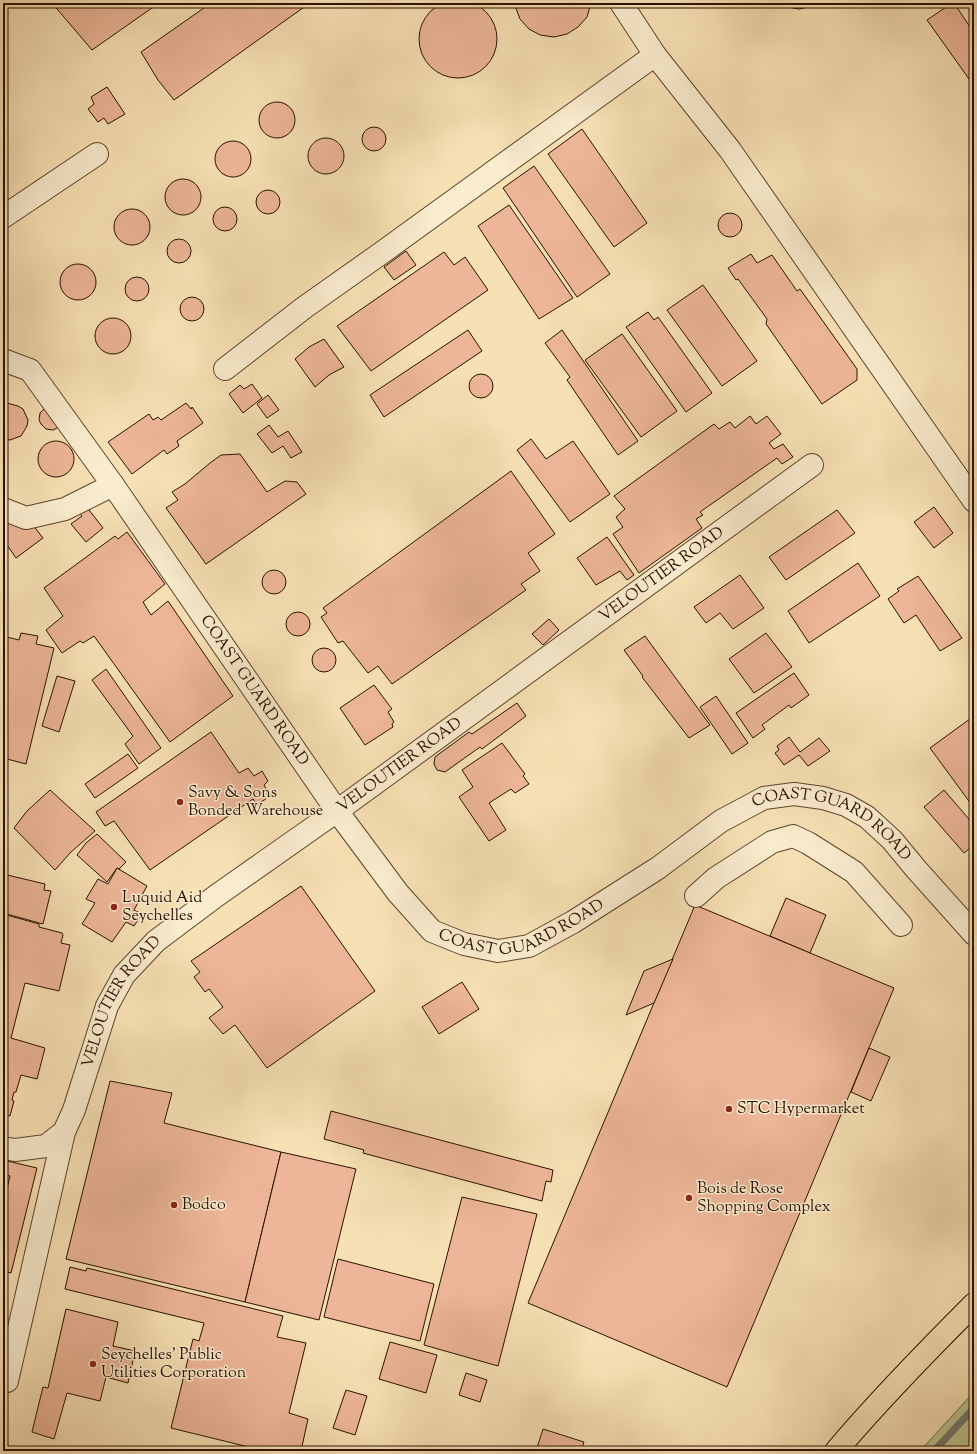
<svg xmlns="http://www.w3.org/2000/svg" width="977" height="1454" viewBox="0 0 977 1454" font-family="'Sorts Mill Goudy',serif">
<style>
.green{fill:#bcc38e;stroke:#726a47}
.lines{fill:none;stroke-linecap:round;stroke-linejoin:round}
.stream{stroke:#70776d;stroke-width:7}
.building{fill:#edb698;stroke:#291100}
.minor-casing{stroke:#5c452d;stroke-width:24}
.major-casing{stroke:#291100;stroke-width:24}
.minor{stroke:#faecce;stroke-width:22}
.major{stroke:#f7e1b4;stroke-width:22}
.poi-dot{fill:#8f2418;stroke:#faecce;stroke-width:1.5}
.labels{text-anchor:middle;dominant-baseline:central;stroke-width:3;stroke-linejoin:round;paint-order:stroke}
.street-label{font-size:16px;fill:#291100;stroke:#faecce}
.poi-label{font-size:16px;fill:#291100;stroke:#faecce;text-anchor:start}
</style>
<rect width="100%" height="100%" fill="#f7e1b4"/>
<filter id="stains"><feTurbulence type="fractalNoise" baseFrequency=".005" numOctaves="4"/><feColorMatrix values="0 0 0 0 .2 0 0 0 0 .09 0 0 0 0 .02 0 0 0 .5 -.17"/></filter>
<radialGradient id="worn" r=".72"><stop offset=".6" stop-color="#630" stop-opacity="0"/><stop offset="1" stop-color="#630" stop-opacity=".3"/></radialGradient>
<!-- green -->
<path class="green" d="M974 1392V1451H920Z"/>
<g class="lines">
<!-- stream -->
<path class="stream" d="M934 1451 974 1408"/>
</g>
<!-- building -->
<g class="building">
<circle cx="458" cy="39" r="39"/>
<path d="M52 3H159L92 50Z"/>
<path d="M211 3H305L307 5 174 100 158 80 141 52Z"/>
<path d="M514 3H591L587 17 578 27 567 34 554 37 540 35 529 29 520 19Z"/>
<path d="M764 3H826L799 9Z"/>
<path d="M952 3H954L974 33V86L927 20Z"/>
<path d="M107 87 125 114 108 124 104 118 98 122 88 109 94 104 91 97Z"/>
<circle cx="277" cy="120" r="18"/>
<circle cx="374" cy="139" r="12"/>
<path d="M582 129 647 223 614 247 548 154Z"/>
<circle cx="326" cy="156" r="18"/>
<circle cx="233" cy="159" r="18"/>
<path d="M534 166 610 274 577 297 503 188Z"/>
<circle cx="183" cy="197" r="18"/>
<circle cx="268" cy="202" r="12"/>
<path d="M509 205 573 298 539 319 478 226Z"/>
<circle cx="225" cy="219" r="12"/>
<circle cx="132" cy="227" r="18"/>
<circle cx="730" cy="225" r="12"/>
<circle cx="179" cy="251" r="12"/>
<path d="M406 251 416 265 394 280 384 267Z"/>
<path d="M444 252 454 265 465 257 488 290 371 371 337 326Z"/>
<path d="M751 254 757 263 772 255 797 291 800 289 857 369V380L822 404 766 324 767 319 738 279 736 280 728 268Z"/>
<circle cx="78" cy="282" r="18"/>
<circle cx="137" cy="289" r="12"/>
<path d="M703 285 757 361 722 386 667 310Z"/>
<circle cx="192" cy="309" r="12"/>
<path d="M648 312 654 320 658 317 712 393 686 412 626 327Z"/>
<circle cx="113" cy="336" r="18"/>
<path d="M468 330 482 351 384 417 370 395Z"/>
<path d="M562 330 638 441 618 455 567 380 570 377 545 343Z"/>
<path d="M622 334 677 411 641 437 585 360Z"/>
<path d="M324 339 344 367 329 375 315 387 295 359 309 347Z"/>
<circle cx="481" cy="386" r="12"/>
<path d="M252 384 262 398 243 413 229 394 240 385 244 389Z"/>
<path d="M268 395 279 410 267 418 257 404Z"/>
<path d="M7 403 18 406 23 409 28 420 27 426 21 436 10 440 3 439V404Z"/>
<path d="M186 403 191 409 192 407 203 423 177 441 179 446 167 454 164 450 132 474 108 442 149 414 153 420 158 417 161 420Z"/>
<path d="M46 407 60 425 57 428 53 430 46 429 41 424 39 420 40 413Z"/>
<path d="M750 416 756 424 767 416 781 434 769 443 774 449 783 444 793 457 782 464 777 458 700 512 703 515 696 519 702 528 639 573 613 534 623 527 616 517 625 509 614 496 714 424 719 429 730 422 735 428Z"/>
<path d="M269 425 278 437 288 431 302 452 291 458 283 446 272 453 257 434Z"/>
<path d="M531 439 546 459 573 441 610 494 570 522 517 450Z"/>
<circle cx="56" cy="459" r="18"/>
<path d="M240 454 267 492 285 481 297 482 306 494 206 564 166 508 178 500 172 492 185 484 210 463 221 455Z"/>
<path d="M511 471 555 534 528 553 540 571 521 584 526 590 392 684 378 666 368 673 343 641 338 643 321 617 327 613 323 608Z"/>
<path d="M86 506 103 528 86 542 71 524 82 516 78 512Z"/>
<path d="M934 507 953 533 934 548 914 522Z"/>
<path d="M837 510 855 533 786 580 769 557Z"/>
<path d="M22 511 43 538 16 558 3 539V523Z"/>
<path d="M127 532 165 584 143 602 151 615 168 601 233 696 170 742 94 636 83 643 80 641 62 653 46 630 63 616 44 588 115 536 118 539Z"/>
<path d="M607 537 634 575 627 580 620 571 596 585 577 558Z"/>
<path d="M858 563 880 596 809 643 788 611Z"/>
<circle cx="274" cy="582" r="12"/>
<path d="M740 575 764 608 733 629 720 613 706 623 694 607Z"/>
<path d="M918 576 962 638 940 651 916 615 904 623 888 599 899 591 897 589Z"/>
<circle cx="298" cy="624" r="12"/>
<path d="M549 619 559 630 543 645 532 634Z"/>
<path d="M21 633 38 636 36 644 54 648 26 764 3 758V636L19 640Z"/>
<path d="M766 633 792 667 754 693 729 659Z"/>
<path d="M645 636 710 725 689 738 642 677 643 676 624 650Z"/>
<circle cx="324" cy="660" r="12"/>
<path d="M106 669 161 748 139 764 125 744 133 736 92 680Z"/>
<path d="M794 673 809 695 791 708 789 705 762 725 765 729 753 738 736 713Z"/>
<path d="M57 676 75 681 59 732 42 726Z"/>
<path d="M374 685 392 709 388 712 394 722 392 724 393 727 365 745 340 708Z"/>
<path d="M716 696 748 743 732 754 700 707Z"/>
<path d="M517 703 526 716 482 749 480 747 445 772 437 770 434 764 435 757 469 732 472 734Z"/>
<path d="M974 716V808L930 748Z"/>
<path d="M211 732 239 773 248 768 254 776 262 771 268 781 264 785 270 796 257 805 253 799 150 870 114 821 105 826 96 812Z"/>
<path d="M789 737 800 752 819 738 830 751 808 766 799 755 784 765 775 753 779 750 777 746Z"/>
<path d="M502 743 525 774 523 776 529 784 515 793 511 789 489 803 506 830 489 841 459 797 473 787 462 770Z"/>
<path d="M128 754 138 768 95 798 85 784Z"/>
<path d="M50 790 95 831 71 852 55 870 14 828 27 811Z"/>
<path d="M944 790 974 825V845L964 853 924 807Z"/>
<path d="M3 809 8 810 3 832Z"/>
<path d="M97 834 126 862 119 869 117 868 107 882 77 855 86 843Z"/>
<path d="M117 868 147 886 134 910 142 914 134 926 126 922 112 942 82 924 95 903 86 899 98 879 108 884Z"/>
<path d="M3 874 45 884 44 890 51 891 43 924 3 913Z"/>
<path d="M301 886 375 991 267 1068 235 1025 223 1034 209 1018 223 1007 209 989 205 992 194 977 200 972 191 961Z"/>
<path d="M786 898 826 915 810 953 770 936Z"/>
<path d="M695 905 894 988 727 1387 528 1303Z"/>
<path d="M3 914 39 924V927L62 933 63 935 61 943 70 945 59 991 25 983 11 1038 45 1048 37 1079 21 1075 16 1092H14L12 1100 14 1101 10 1116 3 1114Z"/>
<path d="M673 959 654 1003 626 1015 644 971Z"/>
<path d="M462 982 479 1009 439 1034 422 1007Z"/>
<path d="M869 1048 890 1057 871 1101 851 1092Z"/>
<path d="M110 1081 172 1093 164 1123 281 1152 245 1302 66 1259Z"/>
<path d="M331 1111 553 1170 551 1182 546 1181 542 1201 363 1153 364 1150 324 1139Z"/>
<path d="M281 1152 356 1169 319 1320 245 1302Z"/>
<path d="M3 1160 37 1168 11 1273 3 1271Z"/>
<path d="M3 1174 10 1176 3 1206Z"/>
<path d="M462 1197 537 1214 498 1366 424 1345Z"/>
<path d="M338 1259 434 1284 420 1341 324 1317Z"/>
<path d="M70 1267 86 1271 87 1268 283 1316 277 1337 306 1343 289 1413 308 1419 301 1451H265L171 1428 193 1339 199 1341 204 1323 65 1289Z"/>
<path d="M66 1309 118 1322 113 1346 135 1351 128 1383 106 1377 100 1401 67 1393 54 1439 32 1432 43 1387 48 1388Z"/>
<path d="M390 1342 437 1355 426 1393 379 1379Z"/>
<path d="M466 1373 487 1380 480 1402 459 1395Z"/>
<path d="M346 1390 367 1396 355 1435 333 1428Z"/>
<path d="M543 1429 584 1442 581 1451H536Z"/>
</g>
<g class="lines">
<defs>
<g id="minor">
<path d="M621 3 655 55 730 150 974 501"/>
<path d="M3 217 97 154"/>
<path id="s1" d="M3 360 30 370 113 485 337 811 398 893 432 931 464 944 498 951 529 946 573 922 658 868 721 821 764 798 794 794 823 798 846 805 867 817 892 840 916 869 974 934"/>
<path d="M225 369 305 307 380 254 655 55"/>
<path d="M3 509 26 518 65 509 113 485"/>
<path d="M696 896 716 878 772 842 793 836 808 843 854 872 901 925"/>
<path id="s2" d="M3 1148 15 1150 46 1146 64 1132 74 1110 107 1006 124 975 156 941 216 896 337 811 812 465"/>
<path d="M7 1381 64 1132"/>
</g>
<path id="major" d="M836 1451C879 1400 927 1351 974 1304"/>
</defs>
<!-- minor casing -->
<use href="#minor" class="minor-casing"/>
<!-- major casing -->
<use href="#major" class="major-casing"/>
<!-- minor -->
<use href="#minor" class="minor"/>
<!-- major -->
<use href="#major" class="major"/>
</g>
<!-- markers -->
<g class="poi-dot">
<circle cx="180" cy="802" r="4"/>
<circle cx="114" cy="907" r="4"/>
<circle cx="729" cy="1109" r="4"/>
<circle cx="689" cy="1198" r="4"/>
<circle cx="174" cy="1205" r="4"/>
<circle cx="93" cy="1364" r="4"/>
</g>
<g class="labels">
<!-- street labels -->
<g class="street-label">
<text stroke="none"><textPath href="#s2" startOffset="906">VELOUTIER ROAD</textPath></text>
<text stroke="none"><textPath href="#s1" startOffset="420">COAST GUARD ROAD</textPath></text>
<text stroke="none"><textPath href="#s2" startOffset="582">VELOUTIER ROAD</textPath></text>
<text stroke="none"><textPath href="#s1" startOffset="1175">COAST GUARD ROAD</textPath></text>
<text stroke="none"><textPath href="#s1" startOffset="816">COAST GUARD ROAD</textPath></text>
<text stroke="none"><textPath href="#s2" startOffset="210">VELOUTIER ROAD</textPath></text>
</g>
<!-- poi labels -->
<g class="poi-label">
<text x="188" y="793">Savy &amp; Sons<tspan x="188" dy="18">Bonded Warehouse</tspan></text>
<text x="122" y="898">Luquid Aid<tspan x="122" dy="18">Seychelles</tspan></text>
<text x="737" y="1109">STC Hypermarket</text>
<text x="697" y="1189">Bois de Rose<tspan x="697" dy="18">Shopping Complex</tspan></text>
<text x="182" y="1205">Bodco</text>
<text x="101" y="1355">Seychelles' Public<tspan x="101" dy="18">Utilities Corporation</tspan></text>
</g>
</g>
<!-- margin -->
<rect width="977" height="1454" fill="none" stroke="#f7e1b4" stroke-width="16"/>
<rect x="4" y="4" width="969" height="1446" fill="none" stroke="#291100" stroke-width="2"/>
<rect x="8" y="8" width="961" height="1438" fill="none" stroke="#291100"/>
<rect width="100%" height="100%" filter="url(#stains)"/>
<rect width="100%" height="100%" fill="url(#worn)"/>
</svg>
